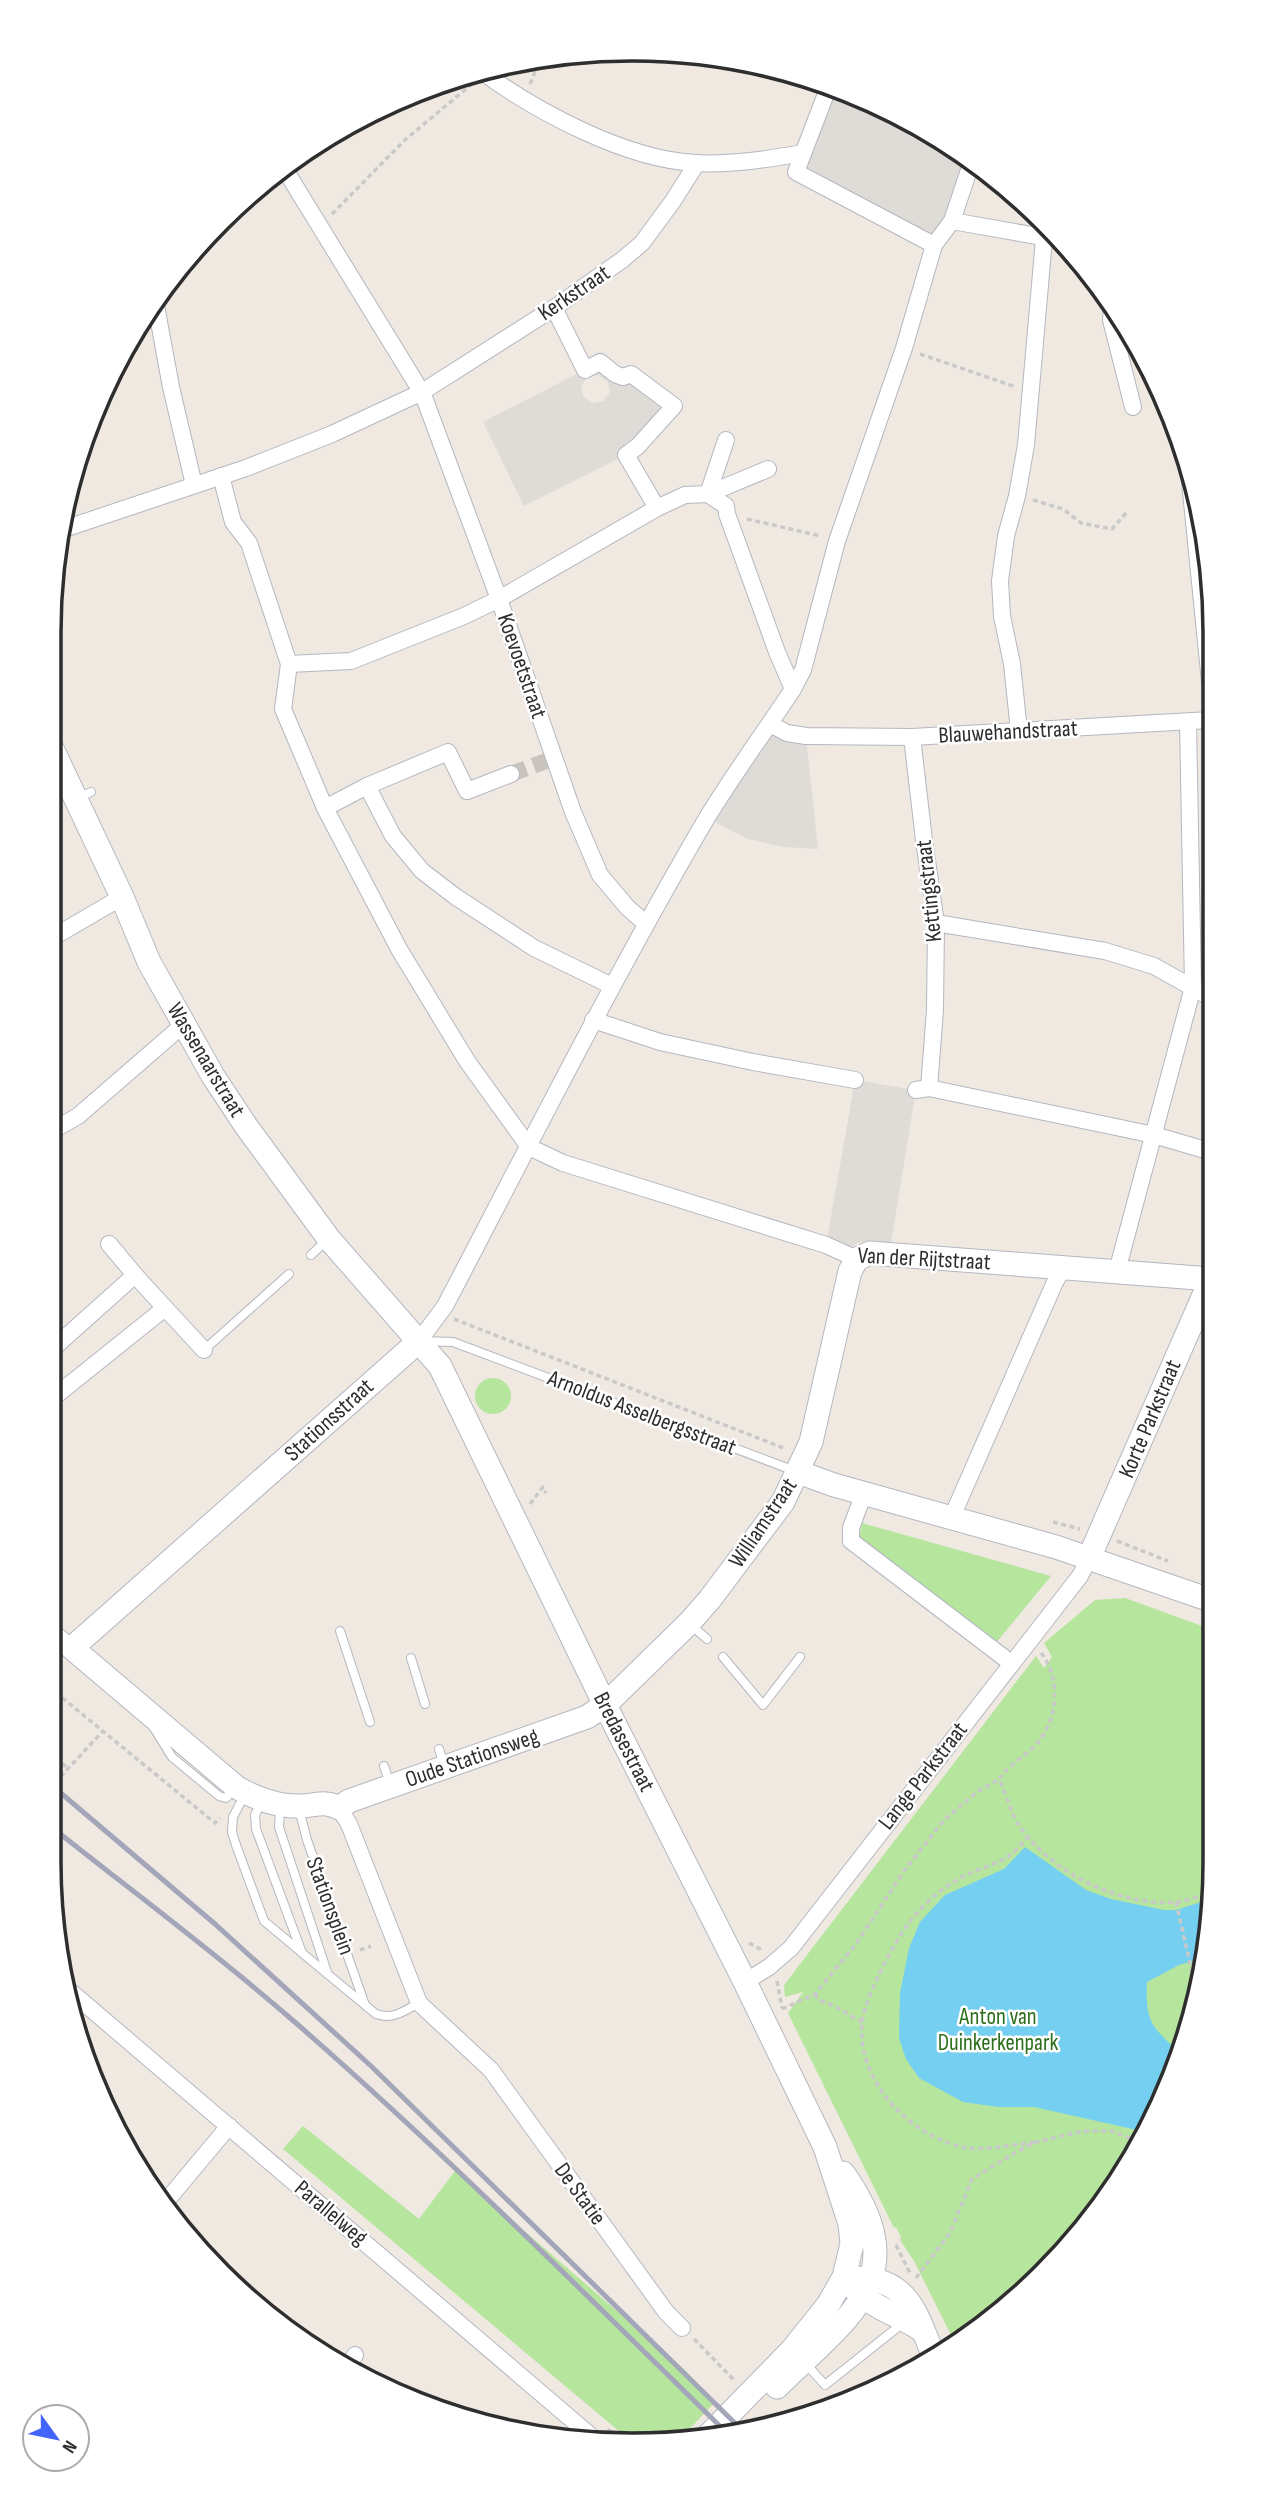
<svg xmlns="http://www.w3.org/2000/svg" width="1264" height="2494" viewBox="0 0 1264 2494" font-family="'Sofia Sans Condensed',sans-serif">
<style>
.green{fill:#b6e59e}
.plaza{fill:#dfdcd8;fill-rule:evenodd}
.water{fill:#75cff0}
.lines{fill:none;stroke-linecap:round;stroke-linejoin:round}
.street-tunnel{stroke:#c8c4bd;stroke-width:16;stroke-dasharray:16 8;stroke-linecap:butt}
.lane-casing{stroke:#b4b7c1;stroke-width:10}
.street-casing{stroke:#b4b7c1;stroke-width:18}
.secondary-casing{stroke:#b4b7c1;stroke-width:25}
.path{stroke:#c9c9c9;stroke-width:3.5;stroke-dasharray:5 3.5;stroke-linecap:butt}
.lane{stroke:#fff;stroke-width:8}
.street{stroke:#fff;stroke-width:16}
.secondary{stroke:#fff;stroke-width:23}
.rail{stroke:#a3a6b8;stroke-width:5}
.labels{text-anchor:middle;dominant-baseline:central;stroke-width:5;stroke-linejoin:round;paint-order:stroke}
.street-label{font-size:23px;fill:#2e2e2e;stroke:#fff}
.park-label{font-size:23px;fill:#2c6e1b;stroke:#fff}
.rim{fill:none;stroke:#2e2e2e;stroke-width:3.5}
</style>
<rect width="100%" height="100%" fill="#efe9e1"/>
<!-- green -->
<g class="green">
<circle cx="493" cy="1396" r="18"/>
<path d="M862 1523 1051 1576 996 1643 859 1540Z"/>
<path d="M1125 1598 1213 1630 1214 1900 1195 2013 1155 2119 1045 2274 953 2339 914 2261 900 2240 901 2237 896 2227 894 2228 788 2013 803 1992 785 1997 784 1985 1036 1656 1044 1668 1052 1657 1044 1643 1095 1600Z"/>
<path d="M303 2126 419 2219 455 2171 684 2369 715 2402 680 2439 626 2437 283 2149Z"/>
</g>
<!-- plaza -->
<g class="plaza">
<path d="M829 86 889 109 971 164 934 245 796 172Z"/>
<path d="M600 362 674 406 626 455 524 506 483 422ZM598 375 608 382 610 392 603 401 593 403 583 396 581 386 587 377Z"/>
<path d="M770 724 806 736 818 849 783 847 748 839 707 818Z"/>
<path d="M855 1080 916 1090 891 1243 868 1241 857 1243 844 1253 826 1245Z"/>
</g>
<!-- water -->
<path class="water" d="M1025 1847 1086 1890 1111 1899 1164 1910H1176L1214 1898 1204 1958 1179 1965 1147 1982C1145 2022 1152 2027 1180 2053L1155 2119 1146 2132 1034 2107H998L963 2102 919 2078 906 2059 899 2038 900 1993 909 1948 920 1922 945 1895 1004 1869Z"/>
<g class="lines">
<!-- street-tunnel -->
<path class="street-tunnel" d="M511 774 546 761"/>
<defs>
<g id="lane">
<path d="M78 798 91 792"/>
<path d="M311 1255 327 1240"/>
<path d="M422 1341 453 1342 795 1471"/>
<path d="M204 1350 289 1274"/>
<path d="M691 1625 707 1639"/>
<path d="M340 1631 370 1722"/>
<path d="M723 1657 763 1705 800 1657"/>
<path d="M411 1658 425 1704"/>
<path d="M154 1728 172 1757 219 1796 226 1798 236 1787"/>
<path d="M439 1749 444 1766"/>
<path d="M384 1766 390 1784"/>
<path d="M245 1794 233 1817 232 1832 236 1845 264 1921 300 1951"/>
<path d="M262 1800 255 1815 256 1829 302 1953 376 2014C393 2020 404 2011 419 2003"/>
<path d="M280 1808 279 1827 327 1972"/>
<path d="M299 1809 307 1840 365 2005"/>
<path d="M806 2364 825 2385 903 2323"/>
</g>
<g id="street">
<path d="M481 71C537 112 627 160 696 163 731 165 769 159 803 153"/>
<path d="M829 86 796 172 934 245"/>
<path d="M284 168 416 383"/>
<path d="M952 221 1060 240"/>
<path d="M155 300 171 387 194 485"/>
<path d="M1112 307 1111 320 1133 407"/>
<path d="M554 308 585 370 600 362 615 374 623 377 631 374 674 406 638 446 626 455 657 508"/>
<path d="M422 392 499 599 573 812 600 875 627 907 646 924"/>
<path d="M221 476 233 522 249 543 289 664 283 709 325 808 399 949 467 1061 529 1147 563 1163 826 1245 857 1259"/>
<path d="M1190 482 1210 682"/>
<path d="M708 494 726 506 727 514 777 652 793 689"/>
<path d="M708 494 726 440"/>
<path d="M61 530 246 468 332 434 422 392 554 308 622 260 642 243 673 201 697 163"/>
<path d="M289 664 351 661 464 616 499 599 657 508 685 495 708 494 768 469"/>
<path d="M770 724 787 733 806 736 912 737 1210 720"/>
<path d="M1019 731 1012 664 1002 616 1000 581 1006 536 1017 496 1026 445 1044 239"/>
<path d="M912 737 924 840 936 923 935 1010 929 1088"/>
<path d="M367 786 393 836 422 871 456 897 534 948 612 986"/>
<path d="M325 808 367 786 448 752 467 791 511 774"/>
<path d="M936 923 1105 951 1154 966 1211 998"/>
<path d="M50 939 122 897"/>
<path d="M593 1020 660 1042 753 1062 855 1080"/>
<path d="M916 1090 929 1088 1154 1135 1212 1152"/>
<path d="M50 1132 78 1116 183 1025"/>
<path d="M109 1244 135 1275"/>
<path d="M1117 1271 1193 987 1188 722"/>
<path d="M165 1308 204 1350"/>
<path d="M419 1341 445 1306C530 1144 612 980 705 821 732 776 764 733 793 689L803 670 837 541 904 348 934 245 952 221 971 164"/>
<path d="M49 1401 165 1308 135 1275 49 1352"/>
<path d="M864 1493 851 1528V1541L1011 1663"/>
<path d="M951 1519 1055 1282 1063 1268"/>
<path d="M49 1629 72 1648"/>
<path d="M339 1808 349 1824 419 2003 491 2070 666 2312 682 2328"/>
<path d="M745 1982 769 1967 791 1948 1080 1576 1089 1558"/>
<path d="M70 1991 591 2436"/>
<path d="M163 2205 229 2126"/>
<path d="M347 2368 355 2355"/>
</g>
<g id="secondary">
<path d="M50 744 122 897 149 962 213 1076 246 1126 329 1239 440 1366 605 1705 745 1982 825 2147 850 2224 852 2244 844 2277 828 2305 792 2350 704 2440"/>
<path d="M419 1341 72 1648 236 1787C254 1798 279 1807 300 1806 314 1806 326 1800 339 1808L349 1801 587 1717 605 1705 689 1623 710 1599 783 1502 811 1442 850 1271 857 1259 870 1253 1211 1279"/>
<path d="M798 1472 834 1485 1056 1547 1213 1601"/>
<path d="M1089 1558 1211 1279"/>
<path d="M857 2278C909 2279 916 2314 933 2354"/>
<path d="M853 2287C871 2308 901 2315 923 2331"/>
<path d="M777 2387C849 2316 917 2277 843 2173"/>
</g>
</defs>
<!-- lane casing -->
<use href="#lane" class="lane-casing"/>
<!-- street casing -->
<use href="#street" class="street-casing"/>
<!-- secondary casing -->
<use href="#secondary" class="secondary-casing"/>
<!-- path -->
<g class="path">
<path d="M530 84 541 57"/>
<path d="M332 214 406 139 472 84"/>
<path d="M920 354 1016 387"/>
<path d="M1033 500 1063 509 1081 523 1112 529 1126 513"/>
<path d="M747 519 821 536"/>
<path d="M50 704 59 724"/>
<path d="M454 1319 786 1449"/>
<path d="M530 1504 543 1487 546 1493"/>
<path d="M1053 1522 1080 1529"/>
<path d="M1117 1541 1168 1561"/>
<path d="M1205 1622 1213 1625"/>
<path d="M1041 1653C1061 1678 1058 1717 1039 1741 1027 1756 1010 1763 999 1779 1006 1793 1010 1811 1018 1824 1050 1872 1120 1907 1177 1902 1189 1900 1201 1895 1214 1893"/>
<path d="M49 1669 58 1661"/>
<path d="M49 1687 215 1823 220 1818"/>
<path d="M49 1753 68 1768"/>
<path d="M49 1789 103 1731"/>
<path d="M1029 1836C1023 1842 1017 1850 1010 1855 997 1864 981 1868 966 1875 947 1884 930 1898 916 1914 897 1935 865 1996 862 2023 857 2081 908 2134 962 2147 984 2152 1014 2144 1036 2142"/>
<path d="M1176 1902 1196 1990 1198 1993"/>
<path d="M749 1943 760 1949 762 1953"/>
<path d="M360 1950 371 1946"/>
<path d="M777 1981 782 2008"/>
<path d="M815 1994 819 2000 836 2007 862 2022"/>
<path d="M782 2009 815 1994 856 1944 904 1871 944 1820 977 1792 999 1779"/>
<path d="M1189 2028C1182 2015 1186 2001 1196 1990"/>
<path d="M896 2245 910 2273"/>
<path d="M916 2278 950 2233 972 2179 1011 2155 1036 2142 1083 2131H1112L1139 2142"/>
<path d="M694 2339 735 2381"/>
<path d="M608 2429 617 2437"/>
</g>
<!-- lane -->
<use href="#lane" class="lane"/>
<!-- street -->
<use href="#street" class="street"/>
<!-- secondary -->
<use href="#secondary" class="secondary"/>
<!-- rail -->
<g class="rail">
<path d="M49 1783 215 1924 371 2066 742 2430"/>
<path d="M49 1825C129 1889 212 1950 289 2017 441 2149 584 2293 728 2434"/>
</g>
</g>
<g class="labels">
<!-- street labels -->
<g class="street-label">
<text transform="translate(574 293) rotate(-34)">Kerkstraat</text>
<text transform="translate(522 666) rotate(71)">Koevoetstraat</text>
<text transform="translate(1008 732) rotate(-3)">Blauwehandstraat</text>
<text transform="translate(929 891) rotate(-96)">Kettingstraat</text>
<text transform="translate(206 1060) rotate(59)">Wassenaarstraat</text>
<text transform="translate(924 1259) rotate(3)">Van der Rijtstraat</text>
<text transform="translate(642 1413) rotate(21)">Arnoldus Asselbergsstraat</text>
<text transform="translate(1150 1419) rotate(-67)">Korte Parkstraat</text>
<text transform="translate(329 1420) rotate(-42)">Stationsstraat</text>
<text transform="translate(763 1523) rotate(-56)">Williamstraat</text>
<text transform="translate(624 1742) rotate(63)">Bredasestraat</text>
<text transform="translate(472 1758) rotate(-19)">Oude Stationsweg</text>
<text transform="translate(923 1776) rotate(-52)">Lange Parkstraat</text>
<text transform="translate(330 1906) rotate(70)">Stationsplein</text>
<text transform="translate(580 2194) rotate(54)">De Statie</text>
<text transform="translate(331 2213) rotate(40)">Parallelweg</text>
</g>
<!-- park labels -->
<g class="park-label">
<text x="998" y="2017">Anton van<tspan x="998" dy="26">Duinkerkenpark</tspan></text>
</g>
</g>
<!-- crop -->
<path d="M0 0H1264V2494H0ZM632 61H632A571 571 0 0 1 1203 632V1862A571 571 0 0 1 632 2433H632A571 571 0 0 1 61 1862V632A571 571 0 0 1 632 61Z" fill="#fff" fill-rule="evenodd"/>
<path class="rim" d="M632 61H632A571 571 0 0 1 1203 632V1862A571 571 0 0 1 632 2433H632A571 571 0 0 1 61 1862V632A571 571 0 0 1 632 61Z"/>
<!-- north arrow -->
<g transform="translate(56 2438) rotate(123)"><circle r="33" fill="#ffffff" stroke="#ababab" stroke-width="2"/>
<path d="M0-5L12 26L0 18L-12 26Z" fill="#4264fb"/>
<text y="-10" font-size="19" font-weight="bold" text-anchor="middle" fill="#2e2e2e">N</text>
</g>
</svg>
